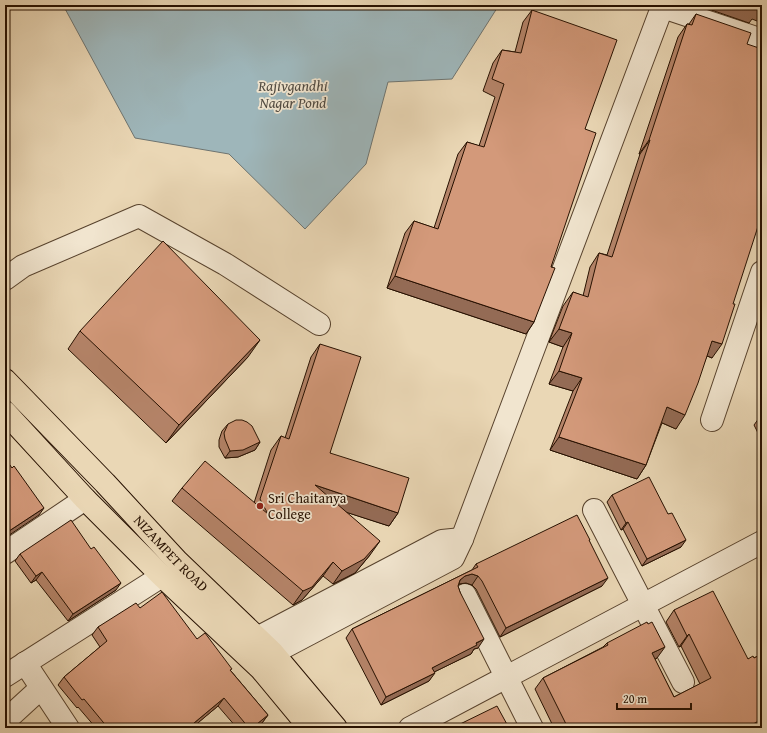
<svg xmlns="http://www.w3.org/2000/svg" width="767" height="733" viewBox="0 0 767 733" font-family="'Gentium Book Plus',serif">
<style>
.water{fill:#9eb6ba;stroke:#6e7470}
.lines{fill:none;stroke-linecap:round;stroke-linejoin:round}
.minor-casing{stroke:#57422d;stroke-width:24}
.major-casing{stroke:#261000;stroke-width:24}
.minor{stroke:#f1e5cf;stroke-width:22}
.major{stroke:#ead7b5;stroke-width:22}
.wall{fill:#b58469;stroke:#261000}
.shaded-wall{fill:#946b55;stroke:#261000}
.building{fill:#d3997a;stroke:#261000}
.poi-dot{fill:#8f2418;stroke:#f1e5cf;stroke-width:1.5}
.labels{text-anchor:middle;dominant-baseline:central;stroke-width:3.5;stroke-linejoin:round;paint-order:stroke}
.poi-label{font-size:14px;fill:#261000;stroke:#f1e5cf;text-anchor:start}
.street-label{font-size:14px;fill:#261000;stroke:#f1e5cf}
.water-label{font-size:15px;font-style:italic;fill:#504a41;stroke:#f1e5cf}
</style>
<rect width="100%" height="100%" fill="#ead7b5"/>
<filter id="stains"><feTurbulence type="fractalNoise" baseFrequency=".005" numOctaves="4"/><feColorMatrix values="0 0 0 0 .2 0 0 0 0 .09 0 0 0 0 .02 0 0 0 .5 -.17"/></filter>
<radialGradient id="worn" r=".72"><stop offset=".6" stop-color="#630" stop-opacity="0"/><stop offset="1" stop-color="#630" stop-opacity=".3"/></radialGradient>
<!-- water -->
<path class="water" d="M63 5H499L452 79 388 82 366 164 305 229 229 154 135 138Z"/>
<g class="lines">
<defs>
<g id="minor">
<path d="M663 7 762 40"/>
<path d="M5 279 23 266 139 216 225 264 319 324"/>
<path d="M712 420 762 272"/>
<path d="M594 510 683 682"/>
<path d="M5 553 85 499"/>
<path d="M465 595 532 728"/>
<path d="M242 648 257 638 442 541 462 539"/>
<path d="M25 663 68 728"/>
<path d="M259 664 273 653 453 558 462 539 663 5"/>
<path d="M5 676 162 576"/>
<path d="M5 721 41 688"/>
<path d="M410 728 762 542"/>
</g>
<g id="major">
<path id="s1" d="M5 380 105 483 177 561 273 653 336 728"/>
<path d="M5 412 85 499 162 576 261 669 310 728"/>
</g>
</defs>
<!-- minor casing -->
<use href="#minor" class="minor-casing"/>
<!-- major casing -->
<use href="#major" class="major-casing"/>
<!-- minor -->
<use href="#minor" class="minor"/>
<!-- major -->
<use href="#major" class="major"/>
</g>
<!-- wall -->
<g class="wall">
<path d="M532 10 585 129 551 267 534 322 526 334 387 288 405 233 414 221 434 228 458 154 467 142 479 146 495 97 483 91 493 63 502 50 515 52 523 22Z"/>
<path d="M696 14 747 44 712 358 707 356 676 429 662 423 646 465 637 479 550 450 573 391 549 384 563 347 549 342 563 306 573 292 583 296 590 267 599 253 607 255 640 154H639L678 37 687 24H689Z"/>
<path d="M80 331 248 357 166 443 68 349Z"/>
<path d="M320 344 330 453 398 513 389 526 346 512 370 555 355 573 333 584 323 576 302 600 293 605 172 501 182 488 254 503 271 450 281 436 285 438 311 357Z"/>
<path d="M762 414V441L754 425Z"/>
<path d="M228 424 260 442 255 450 238 457 225 458 219 447V440L222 431Z"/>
<path d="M612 495 668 514 681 547 642 566 623 529 621 530 607 502Z"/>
<path d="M589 541 602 586 500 637 476 589 472 585 466 583 459 584 458 586 460 592 478 648 474 649 471 654 434 672 429 681 381 705 346 638 352 629 472 570 476 564Z"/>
<path d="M20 554 116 590 68 621 36 580 31 583 15 561Z"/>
<path d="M140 608 197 639 231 671 268 715 262 723 256 728H237L218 706 195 725 198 728H96L78 707 77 708 58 685 64 677 100 647 92 635 98 627Z"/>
<path d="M674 610 748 659 754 658 762 654V727L760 728H554L535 689 543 678 603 647 607 643 657 658 655 660 674 697 700 684 681 646 679 647 666 622Z"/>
</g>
<!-- shaded-wall -->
<g class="shaded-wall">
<path d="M697 5H762V23L752 19 749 23Z"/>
<path d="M649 140H650L640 154H639Z"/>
<path d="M395 276 534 322 526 334 387 288Z"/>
<path d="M559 329 572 333 563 347 549 342Z"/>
<path d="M260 340 248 357 166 443 179 425Z"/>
<path d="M712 341 722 344 712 358 703 354Z"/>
<path d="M559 371 582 378 573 391 549 384Z"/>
<path d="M667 407 685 415 676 429 658 421Z"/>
<path d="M559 437 646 465 637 479 550 450Z"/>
<path d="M260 442 255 450 238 457 225 458 230 451Z"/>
<path d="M315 485 398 513 389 526 305 499Z"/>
<path d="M44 508 39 515 5 538V535L6 533Z"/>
<path d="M628 522 623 529 621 530 626 523Z"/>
<path d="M686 540 681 547 642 566 647 559Z"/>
<path d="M380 541 370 555 355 573 333 584 342 571Z"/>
<path d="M333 562 323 576 302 600 293 605 303 591Z"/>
<path d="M42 572 36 580 31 583 36 576Z"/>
<path d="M472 574 478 576 472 585 466 583 459 584 460 580 465 576Z"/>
<path d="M608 578 602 586 500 637 506 628Z"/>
<path d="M121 583 116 590 68 621 73 614Z"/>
<path d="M689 634 681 646 679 647 687 636Z"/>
<path d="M484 639 478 648 474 649 471 654 426 676 432 668Z"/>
<path d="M665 647 657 658 643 665 652 653Z"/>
<path d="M435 673 429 681 381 705 386 697Z"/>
<path d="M224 698 218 706 192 728 194 723Z"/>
<path d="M268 715 262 723 256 728H252Z"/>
<path d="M762 719V727L760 728H746Z"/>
</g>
<!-- building -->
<g class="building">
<path d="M753 5H761L760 7Z"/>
<path d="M532 10 617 40 585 129 596 133 551 267 555 268 534 322 395 276 414 221 438 229 467 142 484 147 504 84 492 79 502 50 521 53Z"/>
<path d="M696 14 751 33 747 44 762 49V195L759 205 762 206V214L733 304H735L722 344 712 341 698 383 685 415 667 407 646 465 559 437 582 378 559 371 572 333 559 329 573 292 588 297 599 253 612 257 650 140H649L687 24 692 25Z"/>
<path d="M163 241 260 340 179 425 80 331Z"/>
<path d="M320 344 361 357 330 453 409 478 398 513 315 485 380 541 364 559 342 571 333 562 312 587 303 591 182 488 205 461 268 514 260 499 281 436 289 439Z"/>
<path d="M236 420H242L247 422 252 426 260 442 243 450 230 451 225 439 224 433 228 424Z"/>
<path d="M5 458 12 468 14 466 44 508 6 533 5 531Z"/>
<path d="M649 477 668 514 672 513 686 540 647 559 628 522 626 523 612 495Z"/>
<path d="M577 515 590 540H589L608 578 506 628 482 581 478 576 472 574 465 576 460 580 458 586 460 592 484 639 476 643 477 645 432 668 435 673 386 697 352 629 478 567 476 564Z"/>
<path d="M71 520 91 549 94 547 121 583 73 614 42 572 36 576 20 554Z"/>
<path d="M713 591 748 659 753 656 754 658 762 654V719L746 728H568L543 678 608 645 607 643 647 622 648 624 652 622 665 647 652 653 674 697 711 678 689 634 687 636 674 610Z"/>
<path d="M162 592 197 639 205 633 232 669 230 670 268 715 252 728H249L224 698 194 723 198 728H108L84 699 82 700 64 677 107 641 98 627 136 603 140 608Z"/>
<path d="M497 706 509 728H445L453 724 454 727Z"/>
</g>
<!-- markers -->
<circle class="poi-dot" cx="260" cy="506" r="4"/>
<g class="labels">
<!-- poi labels -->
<g class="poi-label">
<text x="268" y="498">Sri Chaitanya<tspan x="268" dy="16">College</tspan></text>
</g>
<!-- street labels -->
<g class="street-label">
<text stroke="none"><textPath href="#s1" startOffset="240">NIZAMPET ROAD</textPath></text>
</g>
<!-- water labels -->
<g class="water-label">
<text x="293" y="85">Rajivgandhi<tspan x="293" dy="17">Nagar Pond</tspan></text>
</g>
</g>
<!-- margin -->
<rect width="767" height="733" fill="none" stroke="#ead7b5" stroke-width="20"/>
<rect x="6" y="6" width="755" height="721" fill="none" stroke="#261000" stroke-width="2"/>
<rect x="10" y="10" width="747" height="713" fill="none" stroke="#261000"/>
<!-- scale -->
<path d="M617 703v6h74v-6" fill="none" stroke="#261000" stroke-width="2"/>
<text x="623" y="703" font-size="12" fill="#261000" stroke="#f1e5cf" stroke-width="3" paint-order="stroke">20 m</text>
<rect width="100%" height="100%" filter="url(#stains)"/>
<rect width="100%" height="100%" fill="url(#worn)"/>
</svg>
